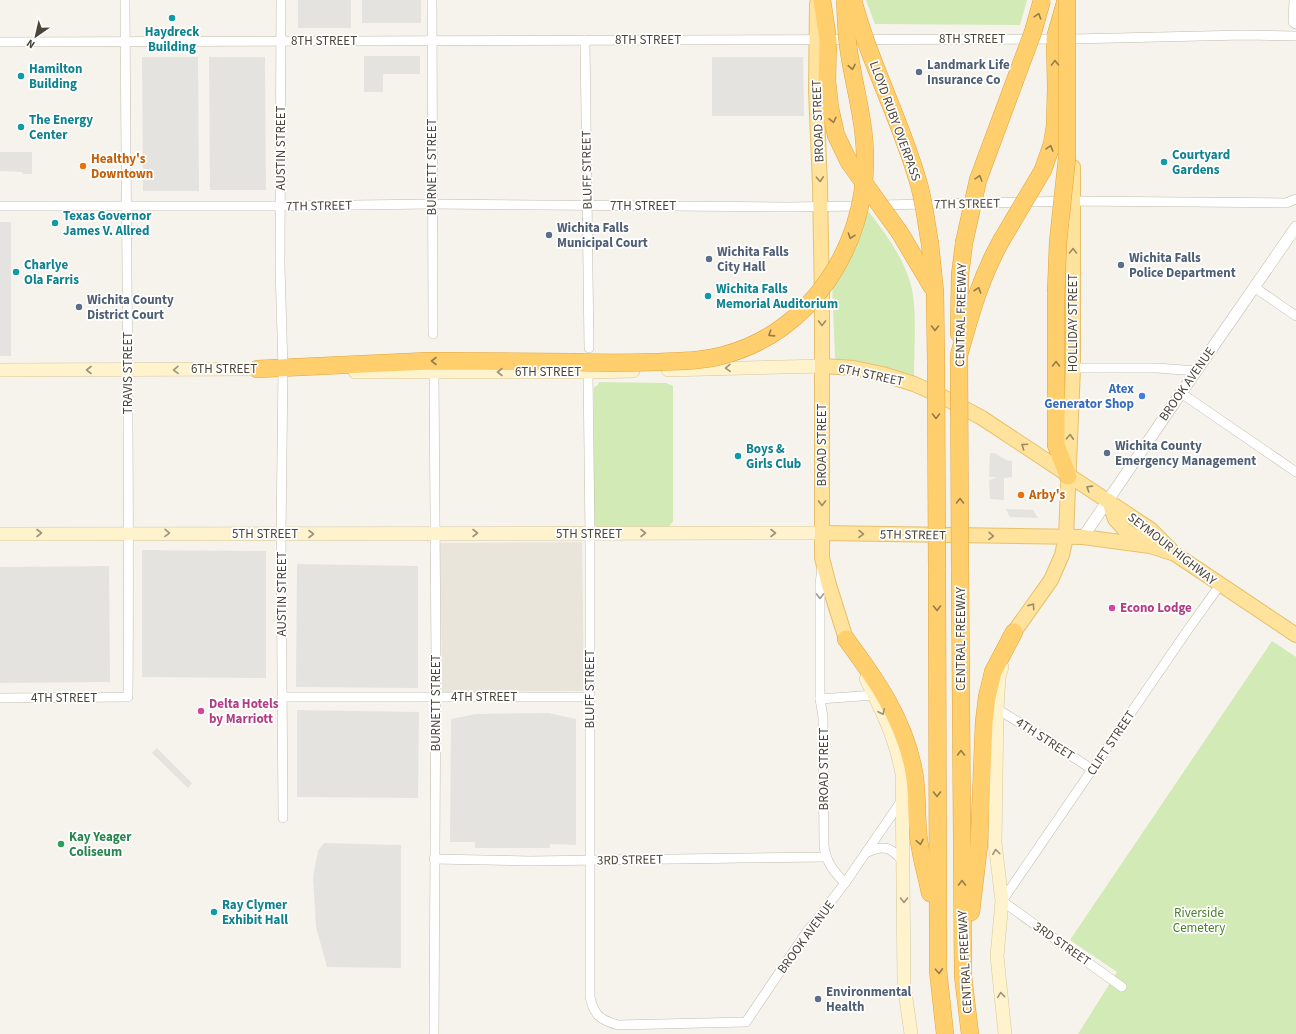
<svg xmlns="http://www.w3.org/2000/svg" width="1296" height="1034" viewBox="0 0 1296 1034" font-family="'Source Sans 3',sans-serif">
<style>
.residential{fill:#eae5da}
.green{fill:#d2eab5}
.parking{fill:#e5e3e0}
.lines{fill:none;stroke-linecap:round;stroke-linejoin:round}
.minor-casing{stroke:#c2bbae;stroke-width:10}
.tertiary-casing{stroke:#c2bbae;stroke-width:12}
.secondary-casing{stroke:#d6c79b;stroke-width:14}
.primary-casing{stroke:#e6c16a;stroke-width:16}
.motorway-casing{stroke:#e0a43c;stroke-width:18}
.minor{stroke:#fff;stroke-width:9}
.tertiary{stroke:#fff;stroke-width:11}
.secondary{stroke:#fff3cd;stroke-width:13}
.primary{stroke:#ffe39c;stroke-width:14}
.motorway{stroke:#ffcf6e;stroke-width:17}
.motorway-bridge-casing{stroke:#e0a43c;stroke-width:18;stroke-linecap:butt}
.motorway-bridge{stroke:#ffcf6e;stroke-width:17}
.oneway{stroke:#937c4e}
.oneway2{stroke:#9c8c66}
.oneway3{stroke:#9c937c}
.oneway4{stroke:#9c9892}
.culture-dot{fill:#0f9aa8;stroke:#fff;stroke-width:1.5}
.service-dot{fill:#5c6f8a;stroke:#fff;stroke-width:1.5}
.food-dot{fill:#e8710a;stroke:#fff;stroke-width:1.5}
.shop-dot{fill:#3f7fe0;stroke:#fff;stroke-width:1.5}
.hotel-dot{fill:#d1479c;stroke:#fff;stroke-width:1.5}
.leisure-dot{fill:#2e9e5b;stroke:#fff;stroke-width:1.5}
.labels{text-anchor:middle;dominant-baseline:central;stroke-width:3.5;stroke-linejoin:round;paint-order:stroke}
.culture-label{font-size:13px;font-weight:bold;fill:#0d838f;stroke:#fff;text-anchor:start}
.street-label{font-size:13px;fill:#4b4439;stroke:#fff}
.service-label{font-size:13px;font-weight:bold;fill:#4e5e75;stroke:#fff;text-anchor:start}
.food-label{font-size:13px;font-weight:bold;fill:#c56008;stroke:#fff;text-anchor:start}
.shop-label{font-size:13px;font-weight:bold;fill:#366cbe;stroke:#fff;text-anchor:end}
.hotel-label{font-size:13px;font-weight:bold;fill:#b23c85;stroke:#fff;text-anchor:start}
.leisure-label{font-size:13px;font-weight:bold;fill:#27864d;stroke:#fff;text-anchor:start}
.park-label{font-size:13px;fill:#4a7f2a;stroke:#fff}
</style>
<rect width="100%" height="100%" fill="#f6f3ec"/>
<!-- residential -->
<path class="residential" d="M582 542 584 691 442 692 440 543Z"/>
<!-- green -->
<g class="green">
<path d="M866 0H1027L1020 25 875 24Z"/>
<path d="M865 209 869 212C889 238 912 269 914 304 916 328 914 353 914 377L838 360 835 358 832 280Z"/>
<path d="M599 382 666 383 673 386V521L669 527H597L593 523 594 387 597 386Z"/>
<path d="M1272 641 1296 657V1034H1078L1117 972 1070 940Z"/>
</g>
<!-- parking -->
<g class="parking">
<rect x="298" y="0" width="53" height="28"/>
<rect x="362" y="0" width="59" height="23"/>
<path d="M364 56H420V74H383V92H364Z"/>
<path d="M142 57H198L199 191H143Z"/>
<path d="M209 57H265L266 190H210Z"/>
<path d="M712 57H803L804 116H712Z"/>
<path d="M0 152H32V174H23L22 172 0 171Z"/>
<rect x="0" y="222" width="11" height="134"/>
<path d="M990 453H995L1006 460 1012 461V477L1004 478V500L990 499 989 480 996 478 995 477H989Z"/>
<path d="M1006 509 1033 510 1038 518 1010 517Z"/>
<path d="M142 550 266 551V678L142 677Z"/>
<path d="M297 564 418 566V688L296 687Z"/>
<path d="M109 566 110 682 0 683V567Z"/>
<path d="M297 710 419 712 418 798 297 797Z"/>
<path d="M548 713 576 719V845L550 844V848H475V842H450L451 719 476 714Z"/>
<path d="M157 748 192 783 188 788 152 753Z"/>
<path d="M324 843 401 845V968L327 967 316 927 313 877 318 851Z"/>
</g>
<g class="lines">
<defs>
<g id="minor">
<path d="M281 0 280 267 283 368"/>
<path d="M432 0 433 334"/>
<path d="M1294 0 1293 22 1296 24"/>
<path d="M585 40 589 348"/>
<path d="M0 42 1073 39 1244 35 1296 36"/>
<path d="M879 205 1073 201 1286 203 1296 199"/>
<path d="M0 206H280L432 204 785 207 863 206"/>
<path d="M1254 287 1296 316"/>
<path d="M1073 368H1157L1196 371"/>
<path d="M283 370 281 534 283 818"/>
<path d="M434 372 436 660 434 1034"/>
<path d="M588 372 590 534V997C594 1015 600 1020 618 1025L746 1022 808 930 815 922 845 883 902 800"/>
<path d="M1181 393 1296 472"/>
<path d="M822 567 820 584V699L823 717 824 846C826 862 834 872 845 883"/>
<path d="M282 697H590"/>
<path d="M0 698 128 697C130 465 126 232 125 0"/>
<path d="M820 699 874 695"/>
<path d="M997 709 1043 737 1093 770"/>
<path d="M868 852C885 844 891 848 903 861"/>
<path d="M434 859 529 861 826 857"/>
<path d="M1122 987 1002 901 1187 631 1220 585"/>
</g>
<path id="tertiary" d="M1083 537 1181 393 1296 227"/>
<g id="secondary">
<path d="M0 370 265 369"/>
<path d="M668 370 823 366"/>
<path d="M355 372H588L633 371"/>
<path d="M0 534 822 533"/>
<path d="M1002 667 999 677 997 709 995 843 1002 901 997 956 1005 1034"/>
<path d="M866 679C882 710 896 740 902 774L904 984 911 1034"/>
</g>
<g id="primary">
<path d="M817 4 816 90 820 185 822 301V558L829 585 846 639"/>
<path d="M823 366 854 368 882 374 914 384 943 397 982 418 1150 529 1175 554 1296 635"/>
<path d="M1109 501 1115 519 1126 531 1145 542"/>
<path d="M822 533 1083 537 1150 546 1172 553"/>
<path d="M1014 632 1051 580 1062 555 1066 537 1073 368V167"/>
</g>
<g id="motorway">
<path d="M822 0 828 40 827 81 830 108 836 135 849 162"/>
<path d="M1043 170 1052 144 1055 126 1056 88 1055 38 1065 3"/>
<path d="M900 233 932 287"/>
<path d="M930 244 935 292 936 363"/>
<path d="M1056 293V445L1068 476"/>
<path d="M959 334 960 275 964 243"/>
<path d="M959 355C971 313 980 279 1001 241"/>
<path d="M257 369 428 361 571 362"/>
<path d="M960 568 963 976 970 1034"/>
<path d="M937 569 938 932V970L945 1034"/>
<path d="M846 639C875 678 903 718 913 767 918 788 916 809 918 831 919 851 926 873 930 893"/>
<path d="M971 912 979 845 984 722 987 697 993 672 1014 632"/>
</g>
</defs>
<!-- minor casing -->
<use href="#minor" class="minor-casing"/>
<!-- tertiary casing -->
<use href="#tertiary" class="tertiary-casing"/>
<!-- secondary casing -->
<use href="#secondary" class="secondary-casing"/>
<!-- primary casing -->
<use href="#primary" class="primary-casing"/>
<!-- motorway casing -->
<use href="#motorway" class="motorway-casing"/>
<!-- minor -->
<use href="#minor" class="minor"/>
<!-- tertiary -->
<use href="#tertiary" class="tertiary"/>
<!-- secondary -->
<use href="#secondary" class="secondary"/>
<!-- primary -->
<use href="#primary" class="primary"/>
<!-- motorway -->
<use href="#motorway" class="motorway"/>
<defs>
<g id="motorway-bridge">
<path d="M853 0C869 61 899 117 917 178 924 199 926 222 930 244"/>
<path d="M849 162 900 233"/>
<path d="M1001 241 1043 170"/>
<path d="M964 243 978 180 1033 32 1042 0"/>
<path d="M1056 293 1058 242 1067 158V0"/>
<path d="M959 355 960 568"/>
<path d="M571 362C600 363 629 363 659 362 681 361 703 361 724 355 811 332 866 246 865 158 865 120 853 83 848 45 846 30 846 15 845 0"/>
<path d="M936 363 937 569"/>
</g>
</defs>
<!-- motorway-bridge casing -->
<use href="#motorway-bridge" class="motorway-bridge-casing"/>
<!-- motorway-bridge -->
<use href="#motorway-bridge" class="motorway-bridge"/>
</g>
<!-- one-way arrows -->
<defs><path id="oneway-chevron" d="M-2-3.5L2.5 0L-2 3.5" fill="none" stroke-width="1.6" stroke-linecap="round" stroke-linejoin="round"/></defs>
<g class="oneway">
<use href="#oneway-chevron" transform="translate(1038 16) rotate(-73)"/>
<use href="#oneway-chevron" transform="translate(1055 63) rotate(-91)"/>
<use href="#oneway-chevron" transform="translate(852 67) rotate(79)"/>
<use href="#oneway-chevron" transform="translate(833 120) rotate(77)"/>
<use href="#oneway-chevron" transform="translate(1050 148) rotate(-74)"/>
<use href="#oneway-chevron" transform="translate(979 178) rotate(-73)"/>
<use href="#oneway-chevron" transform="translate(851 236) rotate(109)"/>
<use href="#oneway-chevron" transform="translate(978 290) rotate(-71)"/>
<use href="#oneway-chevron" transform="translate(935 328) rotate(90)"/>
<use href="#oneway-chevron" transform="translate(771 334) rotate(147)"/>
<use href="#oneway-chevron" transform="translate(434 361) rotate(-180)"/>
<use href="#oneway-chevron" transform="translate(1056 364) rotate(-90)"/>
<use href="#oneway-chevron" transform="translate(936 416) rotate(90)"/>
<use href="#oneway-chevron" transform="translate(960 501) rotate(-90)"/>
<use href="#oneway-chevron" transform="translate(937 608) rotate(90)"/>
<use href="#oneway-chevron" transform="translate(961 753) rotate(-90)"/>
<use href="#oneway-chevron" transform="translate(937 794) rotate(90)"/>
<use href="#oneway-chevron" transform="translate(920 842) rotate(79)"/>
<use href="#oneway-chevron" transform="translate(962 883) rotate(-90)"/>
<use href="#oneway-chevron" transform="translate(939 971) rotate(87)"/>
</g>
<g class="oneway2">
<use href="#oneway-chevron" transform="translate(820 179) rotate(87)"/>
<use href="#oneway-chevron" transform="translate(1073 251) rotate(-90)"/>
<use href="#oneway-chevron" transform="translate(822 323) rotate(90)"/>
<use href="#oneway-chevron" transform="translate(1070 437) rotate(-87)"/>
<use href="#oneway-chevron" transform="translate(1024 446) rotate(-146)"/>
<use href="#oneway-chevron" transform="translate(1089 488) rotate(-148)"/>
<use href="#oneway-chevron" transform="translate(822 503) rotate(90)"/>
<use href="#oneway-chevron" transform="translate(861 534) rotate(1)"/>
<use href="#oneway-chevron" transform="translate(991 536) rotate(1)"/>
<use href="#oneway-chevron" transform="translate(1032 606) rotate(-55)"/>
</g>
<g class="oneway3">
<use href="#oneway-chevron" transform="translate(728 368) rotate(178)"/>
<use href="#oneway-chevron" transform="translate(89 370) rotate(-180)"/>
<use href="#oneway-chevron" transform="translate(176 370) rotate(179)"/>
<use href="#oneway-chevron" transform="translate(500 372) rotate(180)"/>
<use href="#oneway-chevron" transform="translate(39 533)"/>
<use href="#oneway-chevron" transform="translate(167 533) rotate(1)"/>
<use href="#oneway-chevron" transform="translate(475 533)"/>
<use href="#oneway-chevron" transform="translate(643 533)"/>
<use href="#oneway-chevron" transform="translate(773 533)"/>
<use href="#oneway-chevron" transform="translate(311 534)"/>
<use href="#oneway-chevron" transform="translate(882 712) rotate(65)"/>
<use href="#oneway-chevron" transform="translate(996 852) rotate(-97)"/>
<use href="#oneway-chevron" transform="translate(904 900) rotate(90)"/>
<use href="#oneway-chevron" transform="translate(1001 995) rotate(-96)"/>
</g>
<use class="oneway4" href="#oneway-chevron" transform="translate(820 596) rotate(90)"/>
<!-- markers -->
<g class="culture-dot">
<circle cx="172" cy="18" r="4"/>
<circle cx="21" cy="76" r="4"/>
<circle cx="21" cy="127" r="4"/>
<circle cx="1164" cy="162" r="4"/>
<circle cx="55" cy="223" r="4"/>
<circle cx="16" cy="272" r="4"/>
<circle cx="708" cy="296" r="4"/>
<circle cx="738" cy="456" r="4"/>
<circle cx="214" cy="912" r="4"/>
</g>
<g class="service-dot">
<circle cx="919" cy="72" r="4"/>
<circle cx="549" cy="235" r="4"/>
<circle cx="709" cy="259" r="4"/>
<circle cx="1121" cy="265" r="4"/>
<circle cx="79" cy="307" r="4"/>
<circle cx="1107" cy="453" r="4"/>
<circle cx="818" cy="999" r="4"/>
</g>
<g class="food-dot">
<circle cx="83" cy="166" r="4"/>
<circle cx="1021" cy="495" r="4"/>
</g>
<circle class="shop-dot" cx="1142" cy="396" r="4"/>
<g class="hotel-dot">
<circle cx="1112" cy="608" r="4"/>
<circle cx="201" cy="711" r="4"/>
</g>
<circle class="leisure-dot" cx="61" cy="844" r="4"/>
<g class="labels">
<!-- culture labels -->
<g class="culture-label">
<text x="172" y="32" text-anchor="middle">Haydreck<tspan x="172" dy="15">Building</tspan></text>
<text x="29" y="69">Hamilton<tspan x="29" dy="15">Building</tspan></text>
<text x="29" y="120">The Energy<tspan x="29" dy="15">Center</tspan></text>
<text x="1172" y="155">Courtyard<tspan x="1172" dy="15">Gardens</tspan></text>
<text x="63" y="216">Texas Governor<tspan x="63" dy="15">James V. Allred</tspan></text>
<text x="24" y="265">Charlye<tspan x="24" dy="15">Ola Farris</tspan></text>
<text x="716" y="289">Wichita Falls<tspan x="716" dy="15">Memorial Auditorium</tspan></text>
<text x="746" y="449">Boys &amp;<tspan x="746" dy="15">Girls Club</tspan></text>
<text x="222" y="905">Ray Clymer<tspan x="222" dy="15">Exhibit Hall</tspan></text>
</g>
<!-- street labels -->
<g class="street-label">
<text x="972" y="39">8TH STREET</text>
<text x="648" y="40">8TH STREET</text>
<text x="324" y="41">8TH STREET</text>
<text transform="translate(818 121) rotate(-92)">BROAD STREET</text>
<text transform="translate(895 121) rotate(70)">LLOYD RUBY OVERPASS</text>
<text transform="translate(281 148) rotate(-90)">AUSTIN STREET</text>
<text transform="translate(432 167) rotate(-90)">BURNETT STREET</text>
<text transform="translate(587 170) rotate(-91)">BLUFF STREET</text>
<text transform="translate(967 204) rotate(-1)">7TH STREET</text>
<text transform="translate(319 206) rotate(-1)">7TH STREET</text>
<text x="643" y="206">7TH STREET</text>
<text transform="translate(961 315) rotate(-89)">CENTRAL FREEWAY</text>
<text transform="translate(1073 323) rotate(-90)">HOLLIDAY STREET</text>
<text x="224" y="369">6TH STREET</text>
<text x="548" y="372">6TH STREET</text>
<text transform="translate(128 373) rotate(-90)">TRAVIS STREET</text>
<text transform="translate(871 375) rotate(12)">6TH STREET</text>
<text transform="translate(1187 384) rotate(-55)">BROOK AVENUE</text>
<text transform="translate(822 445) rotate(-90)">BROAD STREET</text>
<text x="265" y="534">5TH STREET</text>
<text x="589" y="534">5TH STREET</text>
<text transform="translate(913 535) rotate(1)">5TH STREET</text>
<text transform="translate(1172 549) rotate(38)">SEYMOUR HIGHWAY</text>
<text transform="translate(282 594) rotate(-90)">AUSTIN STREET</text>
<text transform="translate(961 639) rotate(-90)">CENTRAL FREEWAY</text>
<text transform="translate(590 689) rotate(-90)">BLUFF STREET</text>
<text x="484" y="697">4TH STREET</text>
<text x="64" y="698">4TH STREET</text>
<text transform="translate(436 703) rotate(-90)">BURNETT STREET</text>
<text transform="translate(1045 739) rotate(33)">4TH STREET</text>
<text transform="translate(1111 743) rotate(-56)">CLIFT STREET</text>
<text transform="translate(824 769) rotate(-90)">BROAD STREET</text>
<text transform="translate(630 860) rotate(-1)">3RD STREET</text>
<text transform="translate(806 937) rotate(-54)">BROOK AVENUE</text>
<text transform="translate(1062 944) rotate(35)">3RD STREET</text>
<text transform="translate(965 962) rotate(-93)">CENTRAL FREEWAY</text>
</g>
<!-- service labels -->
<g class="service-label">
<text x="927" y="65">Landmark Life<tspan x="927" dy="15">Insurance Co</tspan></text>
<text x="557" y="228">Wichita Falls<tspan x="557" dy="15">Municipal Court</tspan></text>
<text x="717" y="252">Wichita Falls<tspan x="717" dy="15">City Hall</tspan></text>
<text x="1129" y="258">Wichita Falls<tspan x="1129" dy="15">Police Department</tspan></text>
<text x="87" y="300">Wichita County<tspan x="87" dy="15">District Court</tspan></text>
<text x="1115" y="446">Wichita County<tspan x="1115" dy="15">Emergency Management</tspan></text>
<text x="826" y="992">Environmental<tspan x="826" dy="15">Health</tspan></text>
</g>
<!-- food labels -->
<g class="food-label">
<text x="91" y="159">Healthy's<tspan x="91" dy="15">Downtown</tspan></text>
<text x="1029" y="495">Arby's</text>
</g>
<!-- shop labels -->
<g class="shop-label">
<text x="1134" y="389">Atex<tspan x="1134" dy="15">Generator Shop</tspan></text>
</g>
<!-- hotel labels -->
<g class="hotel-label">
<text x="1120" y="608">Econo Lodge</text>
<text x="209" y="704">Delta Hotels<tspan x="209" dy="15">by Marriott</tspan></text>
</g>
<!-- leisure labels -->
<g class="leisure-label">
<text x="69" y="837">Kay Yeager<tspan x="69" dy="15">Coliseum</tspan></text>
</g>
<!-- park labels -->
<g class="park-label">
<text x="1199" y="913">Riverside<tspan x="1199" dy="15">Cemetery</tspan></text>
</g>
</g>
<!-- north arrow -->
<g transform="translate(36 36) rotate(214)" stroke="#ffffff" stroke-width="3" paint-order="stroke">
<path d="M0-3L7 15L0 10L-7 15Z" fill="#4b4439"/>
<text y="-6" font-size="11" font-weight="bold" text-anchor="middle" fill="#4b4439">N</text>
</g>
</svg>
